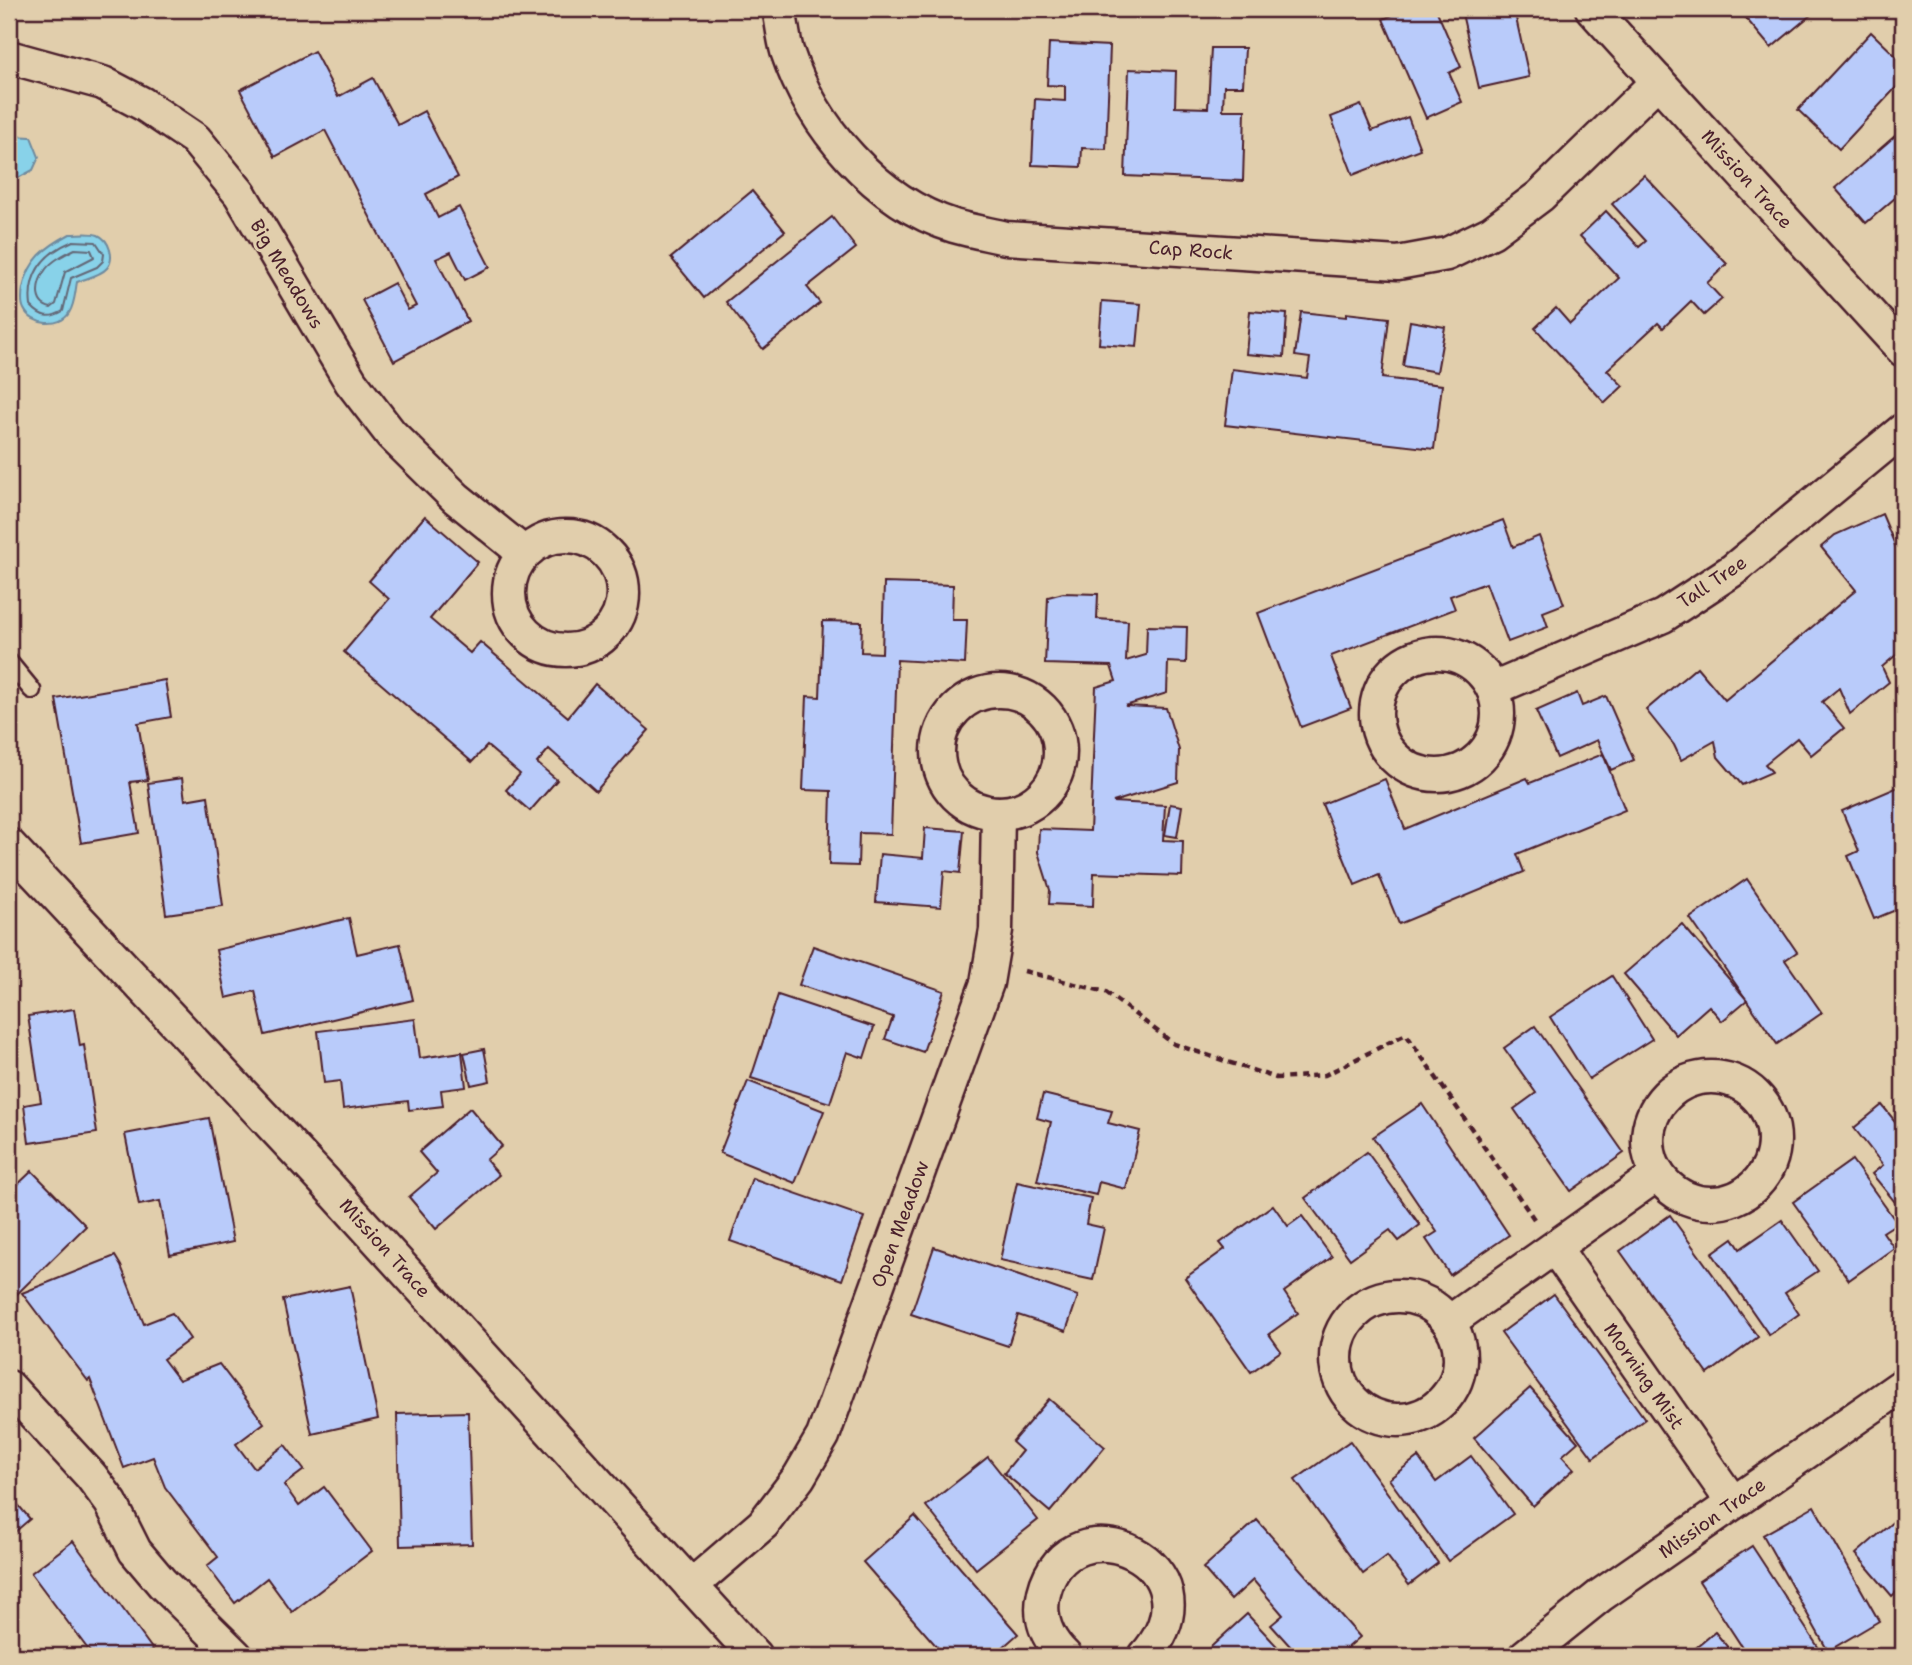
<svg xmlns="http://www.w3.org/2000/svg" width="1912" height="1665" viewBox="0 0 1912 1665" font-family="'Shantell Sans',sans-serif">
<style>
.water{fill:#88d2e9;stroke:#6f8a9d;stroke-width:2}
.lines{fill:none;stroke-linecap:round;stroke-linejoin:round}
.shore{stroke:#636777;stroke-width:2}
.building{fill:#b9cbfa;stroke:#4a1f2b;stroke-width:2}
.lane-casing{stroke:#4a1f2b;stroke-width:21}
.street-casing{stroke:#4a1f2b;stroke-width:37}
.path{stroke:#4a1f2b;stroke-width:4.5;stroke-dasharray:7 5;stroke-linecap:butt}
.lane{stroke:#e1ceac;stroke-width:16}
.street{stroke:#e1ceac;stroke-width:32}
.labels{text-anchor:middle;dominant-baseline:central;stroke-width:6;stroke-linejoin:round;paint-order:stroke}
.street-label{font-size:19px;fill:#4a1f2b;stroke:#e1ceac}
</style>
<rect width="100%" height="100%" fill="#e1ceac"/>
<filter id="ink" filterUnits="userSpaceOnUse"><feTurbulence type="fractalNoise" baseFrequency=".0143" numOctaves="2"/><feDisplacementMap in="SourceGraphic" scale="14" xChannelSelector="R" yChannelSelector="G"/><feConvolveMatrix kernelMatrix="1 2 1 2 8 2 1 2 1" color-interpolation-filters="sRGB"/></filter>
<g filter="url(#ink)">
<!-- water -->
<g class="water">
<path d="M13 136 31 137 39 157 33 170 16 179 9 188V138Z"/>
<path d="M70 234C79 234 90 232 98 235 110 240 115 259 107 268 100 276 86 278 77 282 75 292 75 304 69 313 60 328 32 326 24 309 21 304 22 293 23 288 29 259 46 247 70 234Z"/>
</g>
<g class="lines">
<!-- shore -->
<g class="shore">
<path d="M73 241 96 242 104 254 103 261 97 267 71 278 63 311C50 319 41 317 31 306 27 273 44 253 73 241Z"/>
<path d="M75 249 91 250 94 257 65 272 56 304 51 308C32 304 37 281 46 269 53 260 65 254 75 249Z"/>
</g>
</g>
<!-- building -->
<g class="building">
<path d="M849 9H914L913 14Z"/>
<path d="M1407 9H1436L1461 67 1449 73 1462 102 1426 118 1383 19Z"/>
<path d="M1461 9H1514L1529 77 1479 88Z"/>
<path d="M1738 9H1818L1771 48Z"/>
<path d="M1871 32 1903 63V80L1839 149 1798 110Z"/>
<path d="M1049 43 1110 46 1106 149 1082 148 1081 167 1032 165 1035 99 1065 101V86L1047 85Z"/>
<path d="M1211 48H1245L1243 86H1224L1223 110H1245L1243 181 1125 176 1129 69 1176 71 1175 107 1208 108Z"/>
<path d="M314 51 338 97 373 78 398 125 424 111 458 177 426 194 438 218 459 207 490 267 465 280 451 252 436 259 468 321 394 361 362 300 394 283 408 310 416 306 325 130 275 157 240 90Z"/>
<path d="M1361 105 1372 131 1408 117 1420 149 1353 175 1331 117Z"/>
<path d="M1903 129V191L1866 223 1835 188Z"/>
<path d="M1644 175 1727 264 1707 283 1722 299 1704 315 1691 301 1663 328 1658 323 1607 370 1623 386 1605 403 1535 328 1556 308 1570 324 1619 278 1580 236 1606 211 1639 247 1646 241 1612 204Z"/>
<path d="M752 191 785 231 704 298 671 258Z"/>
<path d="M832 217 856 248 807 287 820 303 763 349 726 302Z"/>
<path d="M1102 301 1141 304 1137 347 1099 344Z"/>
<path d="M1250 311 1287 314 1284 357 1246 354Z"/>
<path d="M1301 312 1346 317V313L1389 318 1382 378 1442 385 1434 449 1225 425 1232 369 1307 378 1310 358 1295 356Z"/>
<path d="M1410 321 1445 327 1437 372 1403 366Z"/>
<path d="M1882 514 1903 564V649L1882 667 1889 682 1850 714 1839 688 1822 702 1844 728 1811 755 1797 738 1765 764 1772 772 1742 785 1718 757 1715 741 1681 760 1674 745 1646 710 1697 667 1725 700 1856 590 1821 547 1835 535Z"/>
<path d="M425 516 478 562 430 619 470 653 480 642 568 717 595 684 649 730 596 791 549 749 537 763 557 780 530 811 506 790 520 774 487 746 472 762 344 652 389 599 369 581Z"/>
<path d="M1503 520 1513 547 1539 536 1564 604 1543 612 1548 627 1508 642 1486 583 1450 596 1455 609 1331 656 1351 708 1301 727 1258 613Z"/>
<path d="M884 583 953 585 952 620H967L965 664 897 660 891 834 859 833 858 866 829 865 831 791 803 790 807 696 820 697 823 621 862 622 861 652 882 653Z"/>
<path d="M1063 593 1098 594 1097 619 1128 621 1126 661 1146 655 1147 626 1187 627 1186 663 1168 662 1167 693 1125 706 1166 708 1179 750 1178 782 1113 802 1165 805 1163 840 1183 841 1182 876 1094 873 1093 906 1049 904 1050 890 1038 852 1039 829 1090 831 1096 687 1116 681 1111 666 1045 664 1048 597Z"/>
<path d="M165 680 171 717 138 723 148 780 130 782 139 833 81 843 56 699Z"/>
<path d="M1577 693 1582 706 1606 696 1634 760 1611 770 1597 740 1557 758 1536 711Z"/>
<path d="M1603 754 1625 810 1517 854 1524 872 1399 924 1379 875 1355 885 1322 804 1385 779 1405 829 1527 778 1530 783Z"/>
<path d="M182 778 185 800 208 796 223 906 166 914 148 783Z"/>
<path d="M1903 785V907L1874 919 1848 856 1859 851 1842 811Z"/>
<path d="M1170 804 1182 806 1177 837 1165 835Z"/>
<path d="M925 828 964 831 960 873 944 871 941 907 876 902 880 854 923 858Z"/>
<path d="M1747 879 1797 952 1785 960 1822 1013 1777 1044 1690 918Z"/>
<path d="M349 918 357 954 400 944 413 1000 265 1035 255 991 226 998 216 950Z"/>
<path d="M1682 924 1747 1000 1722 1021 1709 1006 1676 1035 1624 974Z"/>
<path d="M813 946 944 991 923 1052 885 1039 893 1017 799 985Z"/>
<path d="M1612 976 1652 1039 1589 1079 1550 1017Z"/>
<path d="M778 995 874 1027 864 1058 847 1052 830 1103 751 1078Z"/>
<path d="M74 1009 80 1046 84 1045 97 1133 29 1143 24 1105 41 1102 28 1016Z"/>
<path d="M415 1019 420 1058 462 1052 466 1087 441 1090 443 1106 409 1110 408 1101 343 1109 340 1081 324 1083 318 1031Z"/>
<path d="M1535 1026 1624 1153 1571 1191 1514 1109 1536 1093 1504 1048Z"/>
<path d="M484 1049 490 1081 471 1085 464 1053Z"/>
<path d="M748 1081 824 1111 795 1183 720 1153Z"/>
<path d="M1043 1094 1112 1111 1108 1123 1140 1131 1126 1189 1099 1182 1096 1195 1037 1181 1051 1122 1037 1118Z"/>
<path d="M1422 1104 1509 1235 1450 1275 1426 1239 1437 1232 1373 1137Z"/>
<path d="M1882 1105 1903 1131V1212L1872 1174 1883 1165 1854 1128Z"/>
<path d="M470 1108 502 1146 486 1160 499 1175 436 1229 409 1197 437 1173 419 1152Z"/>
<path d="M209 1118 233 1242 170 1255 160 1201 139 1205 125 1134Z"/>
<path d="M1367 1152 1420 1225 1399 1241 1390 1230 1350 1259 1305 1198Z"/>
<path d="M1852 1160 1897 1223 1883 1232 1894 1248 1849 1280 1793 1202Z"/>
<path d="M32 1171 86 1226 12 1299 9 1295V1184L13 1189Z"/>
<path d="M752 1178 864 1217 842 1280 730 1241Z"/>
<path d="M1017 1182 1091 1198 1086 1224 1104 1228 1093 1280 1000 1260Z"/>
<path d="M1273 1205 1288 1226 1302 1216 1332 1257 1284 1292 1298 1313 1269 1334 1281 1351 1251 1372 1185 1278 1225 1249 1220 1243Z"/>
<path d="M1670 1215 1758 1337 1708 1374 1620 1251Z"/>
<path d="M1782 1220 1818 1271 1785 1293 1799 1314 1769 1335 1712 1253 1733 1238 1740 1249Z"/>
<path d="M934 1247 1078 1296 1066 1331 1018 1315 1008 1346 911 1314Z"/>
<path d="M115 1256 121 1266 144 1324 172 1313 190 1339 163 1359 179 1380 219 1364 264 1423 236 1444 254 1468 285 1445 304 1470 284 1485 299 1506 324 1487 372 1551 292 1612 267 1578 235 1603 207 1566 218 1557 165 1487 153 1457 124 1468 90 1379 88 1381 22 1293Z"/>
<path d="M350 1286 378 1419 312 1434 283 1300Z"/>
<path d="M1554 1294 1645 1419 1593 1458 1501 1333Z"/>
<path d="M1530 1388 1578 1442 1562 1456 1574 1469 1533 1506 1474 1438Z"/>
<path d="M1049 1399 1105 1447 1050 1512 1004 1473 1022 1451 1012 1442Z"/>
<path d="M468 1412 472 1544 400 1546 397 1414Z"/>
<path d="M1350 1441 1438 1563 1409 1585 1387 1556 1363 1574 1295 1480Z"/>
<path d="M1471 1456 1513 1514 1448 1561 1389 1479 1418 1457 1436 1482Z"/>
<path d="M988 1457 1038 1520 976 1569 926 1506Z"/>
<path d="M9 1494 30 1519 9 1537Z"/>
<path d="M1814 1506 1879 1621 1828 1651 1763 1535Z"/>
<path d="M1903 1513V1586L1892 1596 1856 1554Z"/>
<path d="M915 1516 1018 1634 993 1656H945L863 1562Z"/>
<path d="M1257 1520 1360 1637 1338 1656H1299L1271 1625 1283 1615 1253 1580 1231 1600 1203 1568Z"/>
<path d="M73 1541 153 1650 145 1656H93L31 1573Z"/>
<path d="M1752 1546 1824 1656H1748L1699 1581Z"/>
<path d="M1247 1614 1286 1656H1201Z"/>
<path d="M1715 1632 1735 1656H1686Z"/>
</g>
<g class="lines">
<defs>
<path id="lane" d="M9 662 32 690"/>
<g id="street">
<path d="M779 9C782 22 783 37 787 51 812 126 876 202 954 226 971 231 989 234 1006 238L1398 263 1447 254 1492 232 1540 196 1658 81"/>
<path d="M1592 9 1903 350"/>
<path d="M9 57 103 83 143 104 195 139 240 194 351 382 391 434 456 498 524 553"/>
<circle cx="566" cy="593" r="57"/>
<circle cx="1437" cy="714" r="61"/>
<path d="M1493 689 1663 616 1733 570 1903 430"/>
<circle cx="999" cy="752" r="61"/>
<path d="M9 845 323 1180 755 1656"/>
<circle cx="1711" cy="1140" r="63"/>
<path d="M1555 1248 1733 1503"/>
<circle cx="1398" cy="1358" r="62"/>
<path d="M1449 1322 1658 1174"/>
<path d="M9 1387 91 1476 111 1503 135 1551 162 1583 236 1656"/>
<path d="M691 1586 763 1524 799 1477 823 1436 987 983 996 930 998 813"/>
<path d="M1065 1656C1047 1639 1038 1618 1044 1593 1068 1494 1225 1564 1145 1656"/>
<path d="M1525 1656 1601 1595 1903 1385"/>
</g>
</defs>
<!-- lane casing -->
<use href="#lane" class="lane-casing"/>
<!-- street casing -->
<use href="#street" class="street-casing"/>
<!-- path -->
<path class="path" d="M1024 971 1106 992 1174 1044 1276 1078 1325 1075 1406 1034 1534 1219"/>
<!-- lane -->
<use href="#lane" class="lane"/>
<!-- street -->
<use href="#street" class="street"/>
</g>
</g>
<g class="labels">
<!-- street labels -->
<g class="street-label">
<text transform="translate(1747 179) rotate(48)">Mission Trace</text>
<text transform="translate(1191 250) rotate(4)">Cap Rock</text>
<text transform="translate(287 274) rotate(59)">Big Meadows</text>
<text transform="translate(1712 582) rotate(-34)">Tall Tree</text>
<text transform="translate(900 1224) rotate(-70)">Open Meadow</text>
<text transform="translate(385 1248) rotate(48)">Mission Trace</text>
<text transform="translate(1644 1376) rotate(55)">Morning Mist</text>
<text transform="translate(1712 1518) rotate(-35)">Mission Trace</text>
</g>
</g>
<!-- margin -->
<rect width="1912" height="1665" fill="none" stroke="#e1ceac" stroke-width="35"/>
<rect x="18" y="18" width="1877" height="1630" fill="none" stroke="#4a1f2b" stroke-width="2.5" filter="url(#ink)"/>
</svg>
